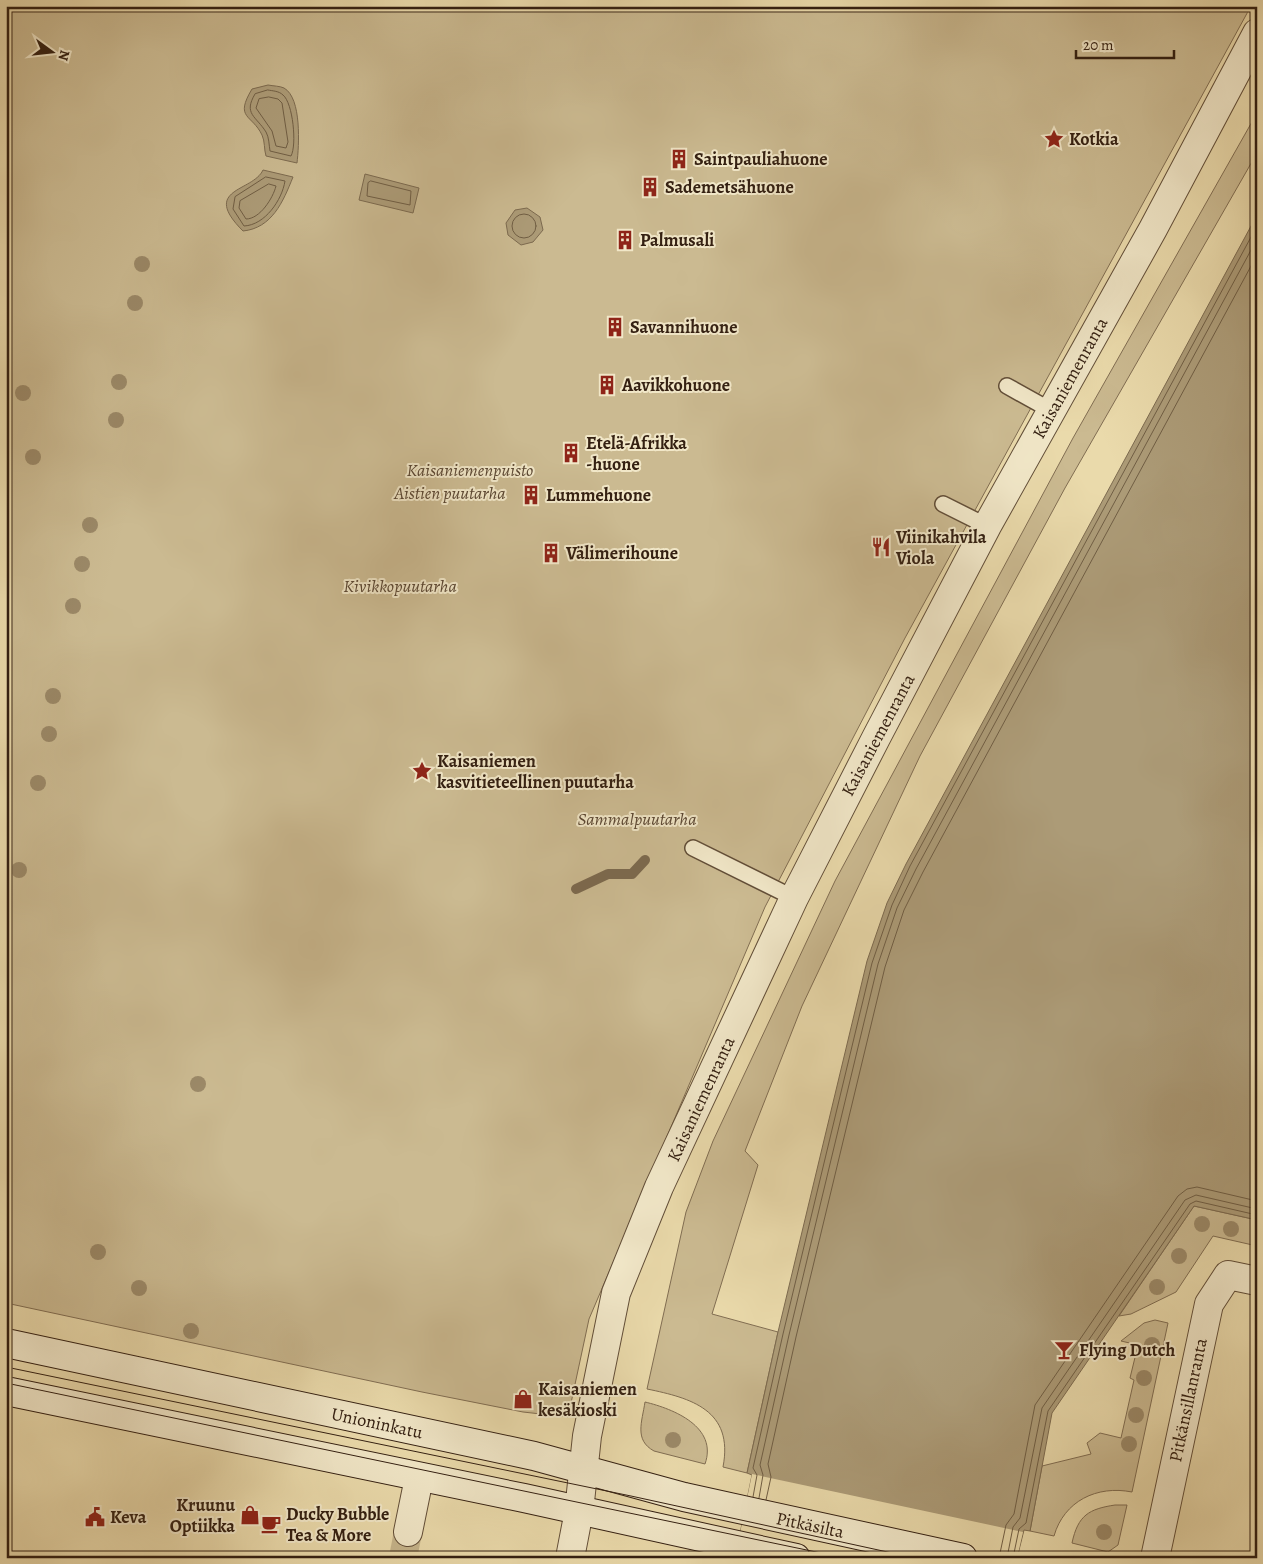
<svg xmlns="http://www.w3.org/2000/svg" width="1263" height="1564" viewBox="0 0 1263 1564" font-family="Alegreya,serif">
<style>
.green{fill:#cbba91;stroke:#806d52}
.water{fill:#ac9b77;stroke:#7c6a4f}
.pier{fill:#eadaab}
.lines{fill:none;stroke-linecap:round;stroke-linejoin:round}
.shore{stroke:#705e44;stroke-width:1}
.stream{stroke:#7c6a4f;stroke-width:10}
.street-tunnel{stroke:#c6b58c;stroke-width:28;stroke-dasharray:28 14;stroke-linecap:butt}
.lane-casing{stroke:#624e38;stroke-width:18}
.street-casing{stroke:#624e38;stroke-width:30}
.secondary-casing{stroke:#342012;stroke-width:30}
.lane{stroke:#f1e7c8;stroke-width:15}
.street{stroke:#f1e7c8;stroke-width:28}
.secondary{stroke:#f1e7c8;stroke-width:28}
.tram{stroke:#342012;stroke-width:1}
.tree{fill:#9b8968}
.labels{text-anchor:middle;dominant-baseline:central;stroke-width:4;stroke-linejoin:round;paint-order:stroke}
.poi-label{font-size:18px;font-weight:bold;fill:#342012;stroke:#f1e7c8;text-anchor:start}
.street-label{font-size:18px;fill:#342012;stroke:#f1e7c8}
.park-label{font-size:18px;font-style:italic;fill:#5a4632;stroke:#f1e7c8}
</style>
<rect width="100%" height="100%" fill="#eadaab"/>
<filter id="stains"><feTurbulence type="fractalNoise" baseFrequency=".004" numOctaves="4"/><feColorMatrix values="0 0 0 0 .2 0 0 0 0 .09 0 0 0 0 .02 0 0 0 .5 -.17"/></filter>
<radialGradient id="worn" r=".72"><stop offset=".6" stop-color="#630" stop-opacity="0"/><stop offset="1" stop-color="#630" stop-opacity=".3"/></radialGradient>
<!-- green -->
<g class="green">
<path d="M6 6H1251L905 638 765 907 589 1319 568 1417 523 1412 422 1392 6 1303Z"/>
<path d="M1257 113V153L1065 488 920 756 802 1006 745 1151 758 1165 712 1314 778 1332 747 1473 723 1467C734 1410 691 1398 647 1389L686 1212 713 1141 835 881 1073 438Z"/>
<path d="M1194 1206 1257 1220V1246L1213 1236 1176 1292 1131 1314 1119 1316Z"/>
<path d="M1155 1320 1168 1323 1132 1492C1097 1485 1064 1501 1054 1536L1030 1531 1042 1466 1091 1454 1087 1443 1100 1433 1121 1438 1134 1380 1130 1378 1138 1345 1121 1341 1144 1323Z"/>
<path d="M645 1402C674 1409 718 1427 705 1464L654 1451C634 1440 642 1422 645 1402Z"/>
<path d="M1115 1505H1127L1118 1545 1108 1552 1072 1543C1078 1515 1089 1509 1115 1505Z"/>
</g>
<!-- water -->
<g class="water">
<path d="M268 85C273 86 280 86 284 88 302 98 299 146 297 163L266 156C264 150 265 141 262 135 252 114 234 119 252 89Z"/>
<path d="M263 170 293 177C283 202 272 228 243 231 200 188 253 192 263 170Z"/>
<path d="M365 174 419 188 413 213 359 200Z"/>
<path d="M527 208 540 217 543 230 533 242 521 245 508 235 506 223 515 210Z"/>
<path d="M1257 215V1220L1194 1206 1052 1413 1030 1531 1024 1530 1017 1558H735L752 1475 747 1473 778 1332 867 961 887 903 906 864Z"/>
</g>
<!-- pier -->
<path class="pier" d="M752 1474 1023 1532 1017 1558H735Z"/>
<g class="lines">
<!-- shore -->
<g class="shore">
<path d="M268 90C273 91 279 91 283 95 293 103 297 145 291 156L270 151C269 145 269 137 266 132 256 116 243 114 255 94Z"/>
<path d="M269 97 278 99 282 103 288 142 286 148 276 146 272 131 256 108 259 99Z"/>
<path d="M266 177 285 181C282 200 265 225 244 226L233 209 235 197Z"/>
<path d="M371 181 411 191 410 205 367 196 368 183Z"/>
<path d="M269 184 276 186C273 198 260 219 246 219L239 208 240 201Z"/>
<circle cx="524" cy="226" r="12"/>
<path d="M753 1497 757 1475 753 1468 783 1334 872 963 892 905 910 866 1257 226"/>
<path d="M759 1498 763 1475 760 1465 789 1335 878 964 897 908 916 869 1257 239"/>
<path d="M766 1500 771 1477 768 1464 796 1337 885 967 904 910 923 872 1257 255"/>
<path d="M999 1558 1006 1525 1014 1514 1035 1405 1178 1196 1187 1189 1197 1187 1257 1201"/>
<path d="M1007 1558 1013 1527 1020 1518 1042 1408 1185 1200 1196 1195 1257 1209"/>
<path d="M1013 1558 1019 1529 1026 1523 1048 1411 1190 1204 1196 1201 1257 1215"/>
</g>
<!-- stream -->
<path class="stream" d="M576 889 608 874H632L645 860"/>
<!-- street-tunnel -->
<path class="street-tunnel" d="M403 1558 408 1532"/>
<defs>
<g id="lane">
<path d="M1007 386 1052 411"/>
<path d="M943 504 987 526"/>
<path d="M693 848 794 898"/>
</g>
<g id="street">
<path d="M408 1532 419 1478"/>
<path d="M570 1558 579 1511 587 1436 616 1293 659 1187 794 898 876 738 987 526 1153 229 1257 33"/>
<path d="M1155 1558 1209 1304 1228 1275 1257 1281"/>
</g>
<g id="secondary">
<path d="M6 1343 534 1456 684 1497 963 1558"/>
<path d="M6 1391 524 1498 796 1558"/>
</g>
</defs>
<!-- lane casing -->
<use href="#lane" class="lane-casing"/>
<!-- street casing -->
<use href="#street" class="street-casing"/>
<!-- secondary casing -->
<use href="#secondary" class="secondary-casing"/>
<!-- lane -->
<use href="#lane" class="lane"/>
<!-- street -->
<use href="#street" class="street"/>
<!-- secondary -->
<use href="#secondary" class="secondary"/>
<!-- tram -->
<g class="tram">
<path d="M6 1367 631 1496 915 1558"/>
<path d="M6 1383 845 1558"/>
</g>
</g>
<!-- trees -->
<g class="tree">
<circle cx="142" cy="264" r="8"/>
<circle cx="135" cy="303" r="8"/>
<circle cx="119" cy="382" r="8"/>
<circle cx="23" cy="393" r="8"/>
<circle cx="116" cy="420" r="8"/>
<circle cx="33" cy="457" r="8"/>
<circle cx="90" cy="525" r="8"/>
<circle cx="82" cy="564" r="8"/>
<circle cx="73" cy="606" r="8"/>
<circle cx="53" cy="696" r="8"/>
<circle cx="49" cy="734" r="8"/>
<circle cx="38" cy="783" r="8"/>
<circle cx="19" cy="870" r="8"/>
<circle cx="198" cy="1084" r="8"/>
<circle cx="1202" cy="1224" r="8"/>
<circle cx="1231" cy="1229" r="8"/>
<circle cx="98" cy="1252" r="8"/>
<circle cx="1179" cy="1256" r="8"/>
<circle cx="1157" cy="1287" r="8"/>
<circle cx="139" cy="1288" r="8"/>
<circle cx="191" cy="1331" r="8"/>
<circle cx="1152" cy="1345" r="8"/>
<circle cx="1144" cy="1378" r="8"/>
<circle cx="1136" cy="1415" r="8"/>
<circle cx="673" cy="1440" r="8"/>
<circle cx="1129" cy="1444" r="8"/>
<circle cx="1104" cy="1532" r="8"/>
</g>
<!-- icons -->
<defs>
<symbol id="sight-bare" viewBox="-9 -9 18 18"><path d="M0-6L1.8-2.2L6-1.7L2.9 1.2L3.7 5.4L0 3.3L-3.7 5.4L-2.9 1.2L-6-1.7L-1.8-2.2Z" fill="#8f2418" stroke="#f1e7c8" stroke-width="2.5" paint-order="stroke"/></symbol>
<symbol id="building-bare" viewBox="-9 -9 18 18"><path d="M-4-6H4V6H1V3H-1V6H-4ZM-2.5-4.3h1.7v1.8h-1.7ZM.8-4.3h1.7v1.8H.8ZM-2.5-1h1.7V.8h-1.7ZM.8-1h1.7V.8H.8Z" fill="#8f2418" stroke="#f1e7c8" stroke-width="2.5" paint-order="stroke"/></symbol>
<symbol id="restaurant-bare" viewBox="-9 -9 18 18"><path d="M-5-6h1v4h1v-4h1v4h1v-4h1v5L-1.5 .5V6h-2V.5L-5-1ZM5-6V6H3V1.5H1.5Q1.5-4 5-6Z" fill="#8f2418" stroke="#f1e7c8" stroke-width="2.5" paint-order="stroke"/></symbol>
<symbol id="bar-bare" viewBox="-9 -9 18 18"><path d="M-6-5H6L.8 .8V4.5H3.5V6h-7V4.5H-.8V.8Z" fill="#8f2418" stroke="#f1e7c8" stroke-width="2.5" paint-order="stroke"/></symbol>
<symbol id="shop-bare" viewBox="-9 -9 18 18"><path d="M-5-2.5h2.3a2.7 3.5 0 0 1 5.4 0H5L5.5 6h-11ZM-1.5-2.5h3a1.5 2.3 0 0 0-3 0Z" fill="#8f2418" stroke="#f1e7c8" stroke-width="2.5" paint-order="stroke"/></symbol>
<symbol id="civic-bare" viewBox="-9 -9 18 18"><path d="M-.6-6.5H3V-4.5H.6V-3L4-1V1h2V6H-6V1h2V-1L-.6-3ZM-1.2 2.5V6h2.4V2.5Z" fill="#8f2418" stroke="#f1e7c8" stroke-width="2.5" paint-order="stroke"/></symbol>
<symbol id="cafe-bare" viewBox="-9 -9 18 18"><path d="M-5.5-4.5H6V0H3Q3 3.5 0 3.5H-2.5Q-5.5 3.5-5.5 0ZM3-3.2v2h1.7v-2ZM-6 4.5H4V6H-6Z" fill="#8f2418" stroke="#f1e7c8" stroke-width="2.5" paint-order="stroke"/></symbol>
</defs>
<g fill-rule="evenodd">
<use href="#sight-bare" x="1040" y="125" width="28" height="28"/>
<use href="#building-bare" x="665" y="145" width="28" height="28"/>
<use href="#building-bare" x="636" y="173" width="28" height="28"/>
<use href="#building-bare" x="611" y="226" width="28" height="28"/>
<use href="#building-bare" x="601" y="313" width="28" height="28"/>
<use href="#building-bare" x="593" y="371" width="28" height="28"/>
<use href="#building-bare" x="557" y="439" width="28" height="28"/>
<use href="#building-bare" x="517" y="481" width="28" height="28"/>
<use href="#restaurant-bare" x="867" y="533" width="28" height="28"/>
<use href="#building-bare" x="537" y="539" width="28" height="28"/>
<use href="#sight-bare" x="408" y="757" width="28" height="28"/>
<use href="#bar-bare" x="1050" y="1336" width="28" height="28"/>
<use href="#shop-bare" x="509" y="1385" width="28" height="28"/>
<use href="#shop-bare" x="236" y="1501" width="28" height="28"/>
<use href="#civic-bare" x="81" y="1503" width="28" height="28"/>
<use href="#cafe-bare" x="257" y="1510" width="28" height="28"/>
</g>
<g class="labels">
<!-- poi labels -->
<g class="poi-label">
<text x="1069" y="139">Kotkia</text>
<text x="694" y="159">Saintpauliahuone</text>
<text x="665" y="187">Sademetsähuone</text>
<text x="640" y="240">Palmusali</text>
<text x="630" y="327">Savannihuone</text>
<text x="622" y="385">Aavikkohuone</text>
<text x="586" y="443">Etelä-Afrikka<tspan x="586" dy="21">-huone</tspan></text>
<text x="546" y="495">Lummehuone</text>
<text x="896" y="537">Viinikahvila<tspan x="896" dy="21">Viola</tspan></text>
<text x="566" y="553">Välimerihoune</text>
<text x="437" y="761">Kaisaniemen<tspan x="437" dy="21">kasvitieteellinen puutarha</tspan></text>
<text x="1079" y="1350">Flying Dutch</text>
<text x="538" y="1389">Kaisaniemen<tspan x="538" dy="21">kesäkioski</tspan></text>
<text x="235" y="1505" text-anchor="end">Kruunu<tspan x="235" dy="21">Optiikka</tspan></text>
<text x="286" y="1514">Ducky Bubble<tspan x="286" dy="21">Tea &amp; More</tspan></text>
<text x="110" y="1517">Keva</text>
</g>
<!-- street labels -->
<g class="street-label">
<text transform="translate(1070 378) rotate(-61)">Kaisaniemenranta</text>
<text transform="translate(878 735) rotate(-62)">Kaisaniemenranta</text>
<text transform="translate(701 1099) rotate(-65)">Kaisaniemenranta</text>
<text transform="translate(1188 1400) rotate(-78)">Pitkänsillanranta</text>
<text transform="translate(377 1423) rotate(12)">Unioninkatu</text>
<text transform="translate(810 1525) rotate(12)">Pitkäsilta</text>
</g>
<!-- park labels -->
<g class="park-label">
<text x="470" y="470">Kaisaniemenpuisto</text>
<text x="450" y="493">Aistien puutarha</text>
<text x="400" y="586">Kivikkopuutarha</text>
<text x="637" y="819">Sammalpuutarha</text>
</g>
</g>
<!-- margin -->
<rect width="1263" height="1564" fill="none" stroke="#eadaab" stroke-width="25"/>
<rect x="8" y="8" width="1248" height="1549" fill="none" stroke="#342012" stroke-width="2.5"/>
<rect x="12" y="12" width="1238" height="1539" fill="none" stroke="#342012"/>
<!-- north arrow -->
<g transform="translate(52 52) rotate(105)" stroke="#f1e7c8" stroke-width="4" paint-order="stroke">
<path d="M0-4L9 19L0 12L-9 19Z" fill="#342012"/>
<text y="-8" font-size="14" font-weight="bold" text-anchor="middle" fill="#342012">N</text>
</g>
<!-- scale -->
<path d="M1076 50v8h98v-8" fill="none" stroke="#342012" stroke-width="2.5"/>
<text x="1083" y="50" font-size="15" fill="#342012" stroke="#f1e7c8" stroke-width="4" paint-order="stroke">20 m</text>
<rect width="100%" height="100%" filter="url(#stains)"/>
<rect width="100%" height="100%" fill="url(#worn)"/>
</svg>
